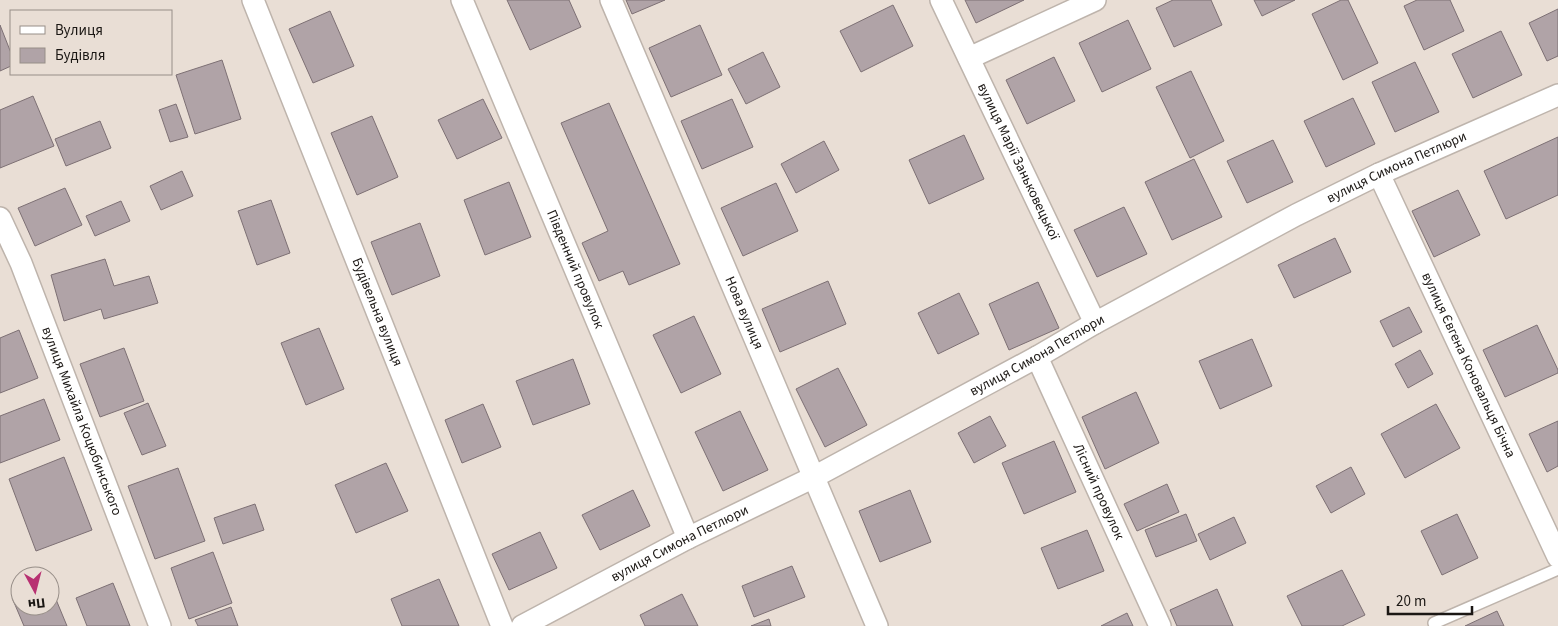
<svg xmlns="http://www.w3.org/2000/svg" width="1558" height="626" viewBox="0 0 1558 626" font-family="'Source Sans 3',sans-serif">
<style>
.building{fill:#b0a3a7;stroke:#7d7074}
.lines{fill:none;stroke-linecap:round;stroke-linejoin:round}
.lane-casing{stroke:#beb4ac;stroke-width:14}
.street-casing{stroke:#beb4ac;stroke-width:24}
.lane{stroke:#fff;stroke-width:11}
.street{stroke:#fff;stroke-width:21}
.labels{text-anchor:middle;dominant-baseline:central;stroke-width:4;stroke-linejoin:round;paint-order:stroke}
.street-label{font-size:14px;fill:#1b1714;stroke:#e9ded5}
</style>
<rect width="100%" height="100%" fill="#e9ded5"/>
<!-- building -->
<g class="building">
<path d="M507 0H569L581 27 530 50Z"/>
<path d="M626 0H665L632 14Z"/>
<path d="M965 0H1024L976 23Z"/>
<path d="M1173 0H1211L1222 25 1174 47 1156 8Z"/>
<path d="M1254 0H1295L1262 16Z"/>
<path d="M1341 0H1348L1378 63 1343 80 1312 14Z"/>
<path d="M1417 0H1450L1464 31 1424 50 1404 6Z"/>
<path d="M893 5 913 46 861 72 840 31Z"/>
<path d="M1558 9V56L1547 61 1529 23Z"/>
<path d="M330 11 354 66 313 83 289 29Z"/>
<path d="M1128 20 1151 69 1102 92 1079 43Z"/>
<path d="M0 25 11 53V66L0 71Z"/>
<path d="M700 25 722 75 671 97 649 48Z"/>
<path d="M1501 31 1522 75 1473 98 1452 54Z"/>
<path d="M763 52 780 87 746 104 728 69Z"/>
<path d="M1054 57 1075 101 1027 124 1006 80Z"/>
<path d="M222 60 241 119 195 134 176 75Z"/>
<path d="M1415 62 1439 112 1395 132 1372 82Z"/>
<path d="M1191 71 1224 141 1190 158 1156 87Z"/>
<path d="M33 96 54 146 0 168V110Z"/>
<path d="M1353 98 1375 144 1326 167 1304 121Z"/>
<path d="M483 99 502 138 457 159 438 120Z"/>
<path d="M732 99 753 147 702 169 681 121Z"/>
<path d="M609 103 680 264 629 285 623 271 599 281 582 243 608 231 561 123Z"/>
<path d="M176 104 188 137 170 142 159 110Z"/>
<path d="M372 116 398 177 357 195 331 133Z"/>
<path d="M100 121 111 148 66 166 55 139Z"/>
<path d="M964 135 984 179 929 204 909 160Z"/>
<path d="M1558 137V195L1506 219 1484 171Z"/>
<path d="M1273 140 1293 182 1247 203 1227 161Z"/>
<path d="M824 141 839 170 796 193 781 164Z"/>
<path d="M1194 159 1222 217 1172 240 1145 182Z"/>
<path d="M182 171 193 196 161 210 150 186Z"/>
<path d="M509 182 531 237 485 255 464 200Z"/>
<path d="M776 183 798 231 743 256 721 208Z"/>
<path d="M65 188 82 225 35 246 18 208Z"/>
<path d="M1458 190 1480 235 1434 257 1412 211Z"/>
<path d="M271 200 290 253 257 265 238 211Z"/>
<path d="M121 201 130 221 95 236 86 216Z"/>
<path d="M1124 207 1147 254 1097 277 1074 230Z"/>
<path d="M420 223 440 276 392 295 371 242Z"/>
<path d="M1335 238 1351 272 1294 298 1278 265Z"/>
<path d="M105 259 114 286 149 276 158 303 104 319 101 309 64 321 51 275Z"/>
<path d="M828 281 846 324 780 352 762 309Z"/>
<path d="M1038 282 1059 328 1009 350 989 304Z"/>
<path d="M959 293 979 334 938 354 918 313Z"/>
<path d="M1409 307 1422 332 1393 347 1380 321Z"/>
<path d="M694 316 721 374 681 393 653 335Z"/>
<path d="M1537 325 1558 370V373L1505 397 1483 350Z"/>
<path d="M319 328 344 389 306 405 281 343Z"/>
<path d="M19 330 38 378 0 393V338Z"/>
<path d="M1252 339 1272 386 1220 409 1199 361Z"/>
<path d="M124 348 144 401 100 417 80 364Z"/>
<path d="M1420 350 1433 374 1408 388 1395 364Z"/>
<path d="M573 359 590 404 533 425 516 381Z"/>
<path d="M838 368 867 425 825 447 796 389Z"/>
<path d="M1136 392 1159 443 1105 469 1082 417Z"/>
<path d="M44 399 60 440 0 463V416Z"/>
<path d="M148 403 166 446 142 455 124 413Z"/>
<path d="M483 404 501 447 462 463 445 420Z"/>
<path d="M1436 404 1460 448 1405 478 1381 434Z"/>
<path d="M740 411 768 470 723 491 695 432Z"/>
<path d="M990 416 1006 446 974 463 958 433Z"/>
<path d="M1558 421V466L1547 472 1529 434Z"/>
<path d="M1054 441 1076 492 1024 514 1002 463Z"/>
<path d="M64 457 92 530 36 551 9 479Z"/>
<path d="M386 463 408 511 356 533 335 485Z"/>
<path d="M1351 467 1365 494 1331 513 1316 486Z"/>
<path d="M178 468 205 541 155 559 128 486Z"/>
<path d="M1167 484 1179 512 1137 531 1124 504Z"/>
<path d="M633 490 650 526 600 550 582 515Z"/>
<path d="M910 490 931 542 880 562 859 511Z"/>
<path d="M255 504 264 530 223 544 214 518Z"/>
<path d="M1186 514 1197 541 1156 557 1145 530Z"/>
<path d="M1457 514 1478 558 1442 575 1421 531Z"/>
<path d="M1234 517 1246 543 1210 560 1198 534Z"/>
<path d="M1087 530 1104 571 1058 589 1041 548Z"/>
<path d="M540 532 557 568 509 590 492 554Z"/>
<path d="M213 552 232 603 189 619 171 568Z"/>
<path d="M792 566 805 597 754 617 742 586Z"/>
<path d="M1342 570 1365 615 1342 626H1302L1287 596Z"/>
<path d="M439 579 459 626H402L391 599Z"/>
<path d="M113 583 130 626H87L76 598Z"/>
<path d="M50 585 67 626H24L13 600 20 598V606H50Z"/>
<path d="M1217 589 1233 626H1177L1170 610Z"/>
<path d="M682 594 698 626H645L640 615Z"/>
<path d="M231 607 238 626H198L195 620Z"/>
<path d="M1497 611 1504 626H1465Z"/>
<path d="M1127 613 1133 626H1101Z"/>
<path d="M769 619 771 626H751Z"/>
</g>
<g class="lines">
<defs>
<path id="lane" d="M1434 623 1558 569"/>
<g id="street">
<path id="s1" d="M253 0 502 626"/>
<path id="s2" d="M462 0 688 538"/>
<path id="s3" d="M611 0 877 626"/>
<path id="s4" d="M941 0 1095 323"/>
<path d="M969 58 1095 0"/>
<path id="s5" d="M1379 174 1558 557"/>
<path id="s6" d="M0 218 21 263 160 626"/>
<path id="s7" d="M1037 357 1160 626"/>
<path id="s8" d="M522 626 688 538 814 477 1037 357 1095 323 1296 215 1379 174 1558 95"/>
</g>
</defs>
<!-- lane casing -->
<use href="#lane" class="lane-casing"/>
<!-- street casing -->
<use href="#street" class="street-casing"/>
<!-- lane -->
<use href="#lane" class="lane"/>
<!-- street -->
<use href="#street" class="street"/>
</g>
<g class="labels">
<!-- street labels -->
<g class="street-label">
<text stroke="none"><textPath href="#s4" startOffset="179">вулиця Марії Заньковецької</textPath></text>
<text stroke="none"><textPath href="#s8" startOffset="988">вулиця Симона Петлюри</textPath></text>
<text stroke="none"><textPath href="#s2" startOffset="292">Південний провулок</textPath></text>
<text stroke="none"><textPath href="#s1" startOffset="336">Будівельна вулиця</textPath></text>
<text stroke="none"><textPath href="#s3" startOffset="340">Нова вулиця</textPath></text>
<text stroke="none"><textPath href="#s8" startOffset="582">вулиця Симона Петлюри</textPath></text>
<text stroke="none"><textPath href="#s5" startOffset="211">вулиця Євгена Коновальця Бічна</textPath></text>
<text stroke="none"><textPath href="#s6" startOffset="219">вулиця Михайла Коцюбинського</textPath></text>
<text stroke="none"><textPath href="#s7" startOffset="148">Лісний провулок</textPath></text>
<text stroke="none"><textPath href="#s8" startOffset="178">вулиця Симона Петлюри</textPath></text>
</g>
</g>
<!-- legend -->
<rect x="10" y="10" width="162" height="65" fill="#e9ded5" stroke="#978e88"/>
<rect x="20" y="26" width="25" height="8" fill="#ffffff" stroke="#978e88"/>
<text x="55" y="35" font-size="15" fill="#1b1714">Вулиця</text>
<rect x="20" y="48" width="25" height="15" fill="#b0a3a7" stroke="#978e88"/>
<text x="55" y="60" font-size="15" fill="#1b1714">Будівля</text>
<!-- north arrow -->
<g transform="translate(35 591) rotate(173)"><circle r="24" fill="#e9ded5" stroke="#978e88"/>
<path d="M0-4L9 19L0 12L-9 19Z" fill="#b83172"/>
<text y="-8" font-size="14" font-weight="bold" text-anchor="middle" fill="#1b1714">Пн</text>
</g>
<!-- scale -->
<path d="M1388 606v8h84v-8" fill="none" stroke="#1b1714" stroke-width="2.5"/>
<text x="1396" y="606" font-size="15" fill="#1b1714" stroke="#e9ded5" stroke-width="4" paint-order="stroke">20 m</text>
</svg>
